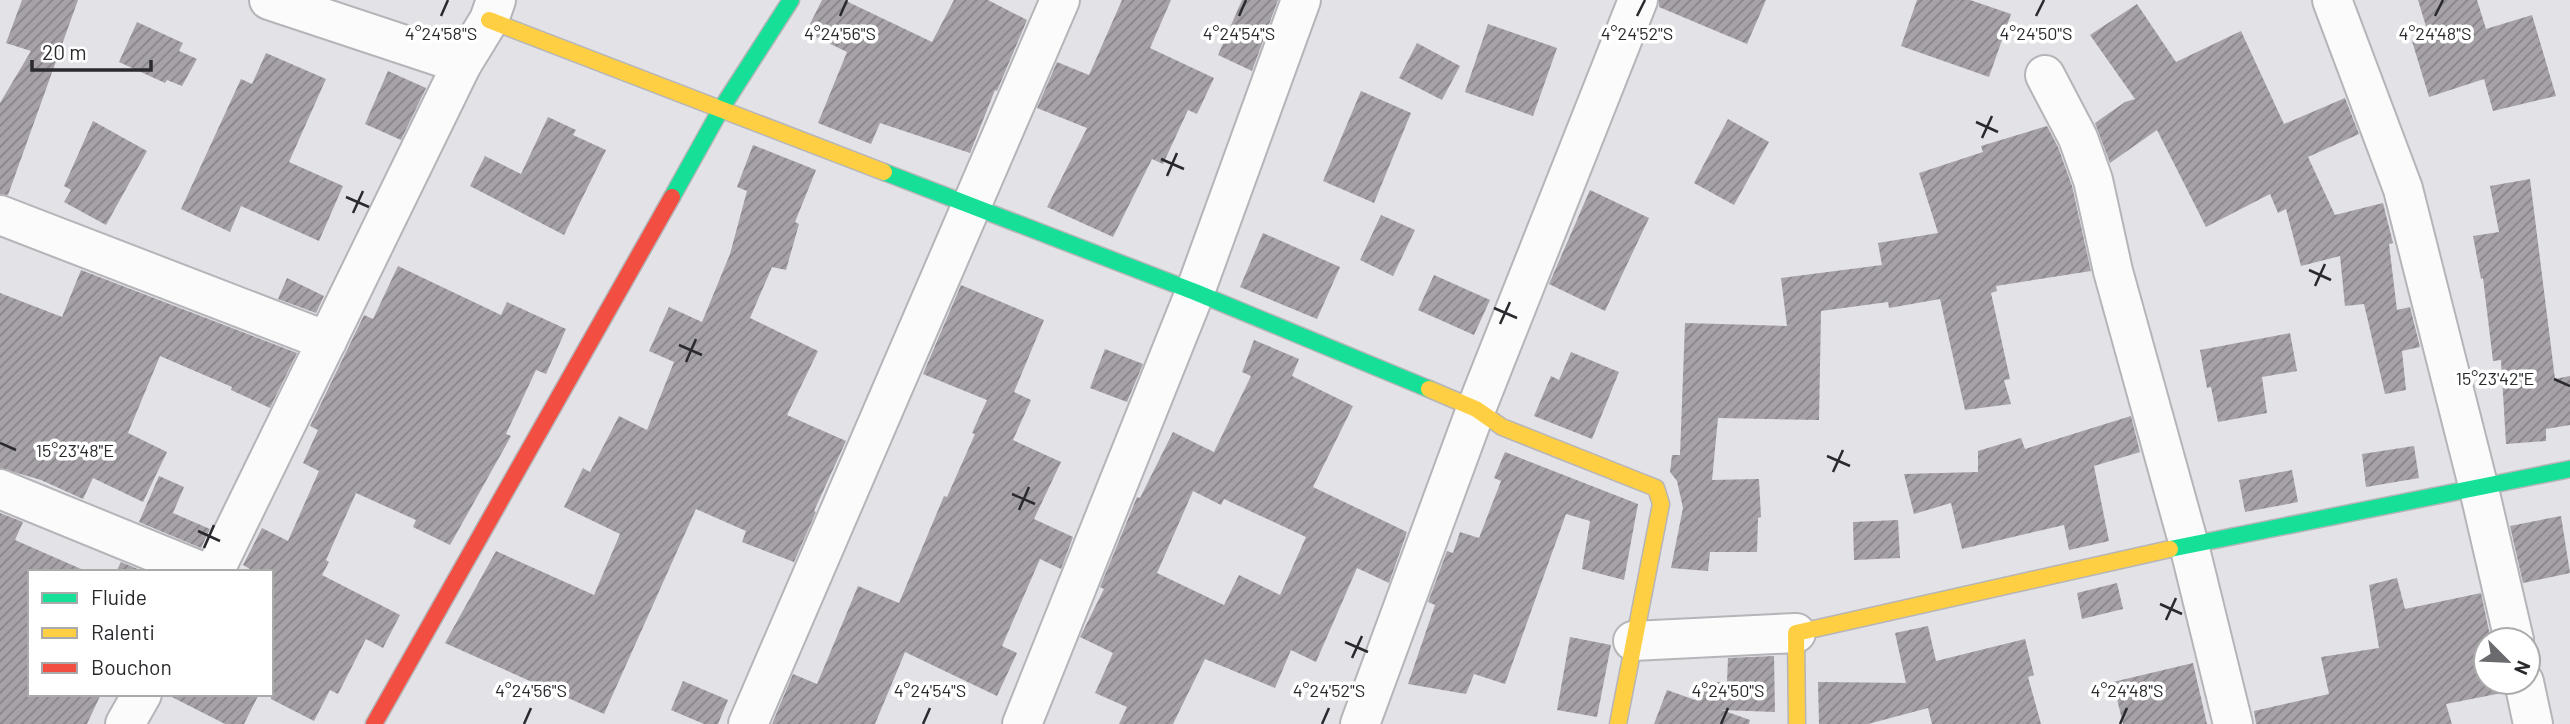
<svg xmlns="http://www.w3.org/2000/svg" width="2570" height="724" viewBox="0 0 2570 724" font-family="Barlow,sans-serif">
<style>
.building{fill:url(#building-hatch);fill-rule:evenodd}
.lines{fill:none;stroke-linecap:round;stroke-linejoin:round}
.street-casing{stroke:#b5b5b9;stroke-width:42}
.fast-casing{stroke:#b5b5b9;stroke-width:19}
.slow-casing{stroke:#b5b5b9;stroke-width:19}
.jam-casing{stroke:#b5b5b9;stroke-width:19}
.street{stroke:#fbfbfb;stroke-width:38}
.fast{stroke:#16e098;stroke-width:16}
.slow{stroke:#ffcf43;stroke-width:16}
.jam{stroke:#f24e42;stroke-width:16}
.ticks{fill:none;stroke:#2a2a2e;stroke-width:2.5}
.ticks-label{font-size:18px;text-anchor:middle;fill:#2a2a2e;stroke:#fff;stroke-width:7;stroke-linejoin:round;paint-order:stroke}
</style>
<defs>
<pattern id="building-hatch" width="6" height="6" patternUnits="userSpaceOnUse" patternTransform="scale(1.75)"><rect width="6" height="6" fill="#a7a1a8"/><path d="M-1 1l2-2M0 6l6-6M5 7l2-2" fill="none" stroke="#888389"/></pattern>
</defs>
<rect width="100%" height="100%" fill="#e2e2e7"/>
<!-- building -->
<g class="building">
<path d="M22 0H78L8 195 0 194V103L31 51 6 43Z"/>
<path d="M822 0H844L932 42 954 0H988L1027 20 997 91 995 90 970 153 880 123 871 144 818 123 847 52 806 32Z"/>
<path d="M1122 0H1171L1150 48 1214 78 1197 114 1188 110 1163 164 1152 159 1113 237 1047 207 1087 128 1037 108 1057 62 1089 75Z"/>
<path d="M1242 0H1278L1252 71 1218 55Z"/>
<path d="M1659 0H1766L1747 44 1659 7Z"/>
<path d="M1917 0H1970L2011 14 1989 77 1901 46Z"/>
<path d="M2418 0H2477L2486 29 2532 15 2556 96 2493 111 2484 79 2429 97 2412 41 2429 36Z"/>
<path d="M2137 4 2176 62 2241 31 2284 124 2345 98 2359 134 2308 157 2335 215 2383 203 2393 243 2389 244 2397 310 2410 307 2420 347 2402 351 2406 390 2385 394 2364 304 2345 306 2340 256 2301 266 2286 209 2278 213 2270 194 2206 227 2157 130 2110 163 2095 123 2125 102 2135 99 2090 35Z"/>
<path d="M137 22 183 43 179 51 197 59 182 86 167 80 165 83 119 62Z"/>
<path d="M1488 24 1557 48 1533 116 1465 92Z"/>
<path d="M1417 43 1460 66 1442 100 1399 78Z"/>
<path d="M266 53 326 79 289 162 343 186 319 241 241 206 230 232 181 209 241 79 252 84Z"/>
<path d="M388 71 426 88 401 140 365 124Z"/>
<path d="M1361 91 1411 113 1374 203 1323 181Z"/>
<path d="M548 117 576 130 573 135 606 150 564 235 470 186 485 156 521 174Z"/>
<path d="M1728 119 1769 142 1734 205 1694 183Z"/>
<path d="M93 121 147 151 106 225 64 202 71 190 64 186Z"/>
<path d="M2047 126 2058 147 2072 186 2091 271 1996 286 1997 291 1991 293 2010 379 2004 380 2011 404 1965 410 1940 299 1889 308 1888 302 1821 311 1819 420 1718 418 1712 480 1759 479 1761 517 1758 518 1757 552H1710L1708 571 1671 568 1683 508 1677 481 1670 472 1672 455H1680L1685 323 1787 326 1781 278 1882 265 1878 243 1938 233 1919 173 1983 152 1981 146Z"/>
<path d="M753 145 816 170 795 222 799 224 786 270 772 267 750 318 818 351 787 415 846 441 814 511 816 512 794 562 742 542 746 531 696 509 604 714 445 643 496 551 594 595 620 534 564 507 583 468 590 472 619 416 647 430 674 362 649 351 669 307 702 322 730 254 747 191 737 187Z"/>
<path d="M2530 179 2555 379 2570 376V425L2546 429V441L2506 444 2501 360 2493 361 2483 278 2481 279 2473 236 2499 232 2490 186Z"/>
<path d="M1590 190 1649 218 1605 311 1549 284Z"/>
<path d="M1381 215 1415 230 1393 276 1360 260Z"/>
<path d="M1263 233 1340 267 1317 319 1240 287Z"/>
<path d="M398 266 501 315 507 302 566 329 546 374 536 370 506 434 511 436 505 447 450 545 413 527 416 520 356 493 326 560 329 562 322 575 400 615 383 648 366 639 338 694 330 690 314 721 271 699V572H255L243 565 262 528 288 541 319 471 303 463 318 430 310 426 364 315 373 319Z"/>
<path d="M81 270 297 353 270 408 231 390 232 387 160 356 128 433 167 452 143 502 93 478 83 499 41 480 0 468V293L62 317Z"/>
<path d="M1434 275 1490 300 1474 335 1418 310Z"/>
<path d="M287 278 324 296 316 313 278 299Z"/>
<path d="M961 285 1044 320 1014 392 1031 400 1013 440 1061 462 1034 519 1073 537 1061 569 1040 559 1002 646 1017 653 997 696 905 652 875 724H772L793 674 817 684 858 586 899 603 944 496 947 497 975 434 972 433 987 400 923 374Z"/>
<path d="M2290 333 2297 371 2262 377 2267 413 2218 422 2211 387 2207 388 2200 350Z"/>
<path d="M1254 340 1299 359 1292 376 1353 406 1313 487 1407 532 1389 583 1357 568 1316 662 1291 650 1275 688 1205 659 1173 724H1119L1127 707 1095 693 1113 653 1080 637 1104 589 1100 587 1137 497 1140 498 1173 432 1214 452 1251 376 1242 372ZM1193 491 1221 505 1224 499 1306 537 1280 595 1239 575 1224 605 1157 573Z"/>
<path d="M1105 349 1143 364 1127 402 1090 388Z"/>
<path d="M1571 352 1619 372 1592 439 1534 416 1551 376 1559 380Z"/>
<path d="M2131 416 2140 452 2094 466 2109 541 2069 550 2064 525 1962 549 1951 503 1914 514 1904 474 1978 472V451L2021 438 2025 449Z"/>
<path d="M2414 446 2419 478 2366 487 2362 454Z"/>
<path d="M1505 452 1638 504 1624 580 1582 569 1590 521 1566 514 1505 684 1474 674 1466 694 1408 684 1435 605 1428 602 1447 551 1453 553 1460 532 1479 538 1501 481 1494 478Z"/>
<path d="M2292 470 2298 502 2245 512 2239 480Z"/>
<path d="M159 476 184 487 173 513 210 529 201 548 139 522Z"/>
<path d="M0 513 23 522 15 540 88 572H30V694H101L87 724H0Z"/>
<path d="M2561 516 2570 573 2523 583 2510 526Z"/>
<path d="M1898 520 1900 558 1854 560 1853 522Z"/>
<path d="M121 562 145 572H116Z"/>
<path d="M2397 578 2405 609 2481 593 2491 640H2486V682H2500L2502 693 2446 704 2452 724H2256L2254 711 2329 694 2321 657 2379 648 2369 585Z"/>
<path d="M2117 583 2123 609 2082 619 2077 593Z"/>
<path d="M1928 626 1936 661 2025 639 2034 675 2028 677 2041 724H1932L1928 708 1868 724H1819L1818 682 1906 683 1895 633Z"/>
<path d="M1570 637 1611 645 1597 717 1557 710Z"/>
<path d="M1774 656 1775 712 1722 710 1750 720 1749 724H1654L1667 690 1695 700V682H1727L1728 658Z"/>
<path d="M2193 663 2207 724H2123L2113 682Z"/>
<path d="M683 681 728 700 718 724H704L671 710Z"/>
<path d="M166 694H259L244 724H225Z"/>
</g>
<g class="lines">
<defs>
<g id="street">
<path d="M269 0 462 64"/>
<path d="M2332 0 2403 189 2479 489 2514 640"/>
<path d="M2045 75 2078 138 2093 180 2113 271 2189 545 2233 724"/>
<path d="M0 215 327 341"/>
<path d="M0 489 203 572"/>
<path d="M214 572 462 64 489 20 496 0"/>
<path d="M1633 641 1796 633"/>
<path d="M2524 682 2533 724"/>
<path d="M125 724 142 694"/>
<path d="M748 724 1060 0"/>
<path d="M1022 724 1195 292 1301 0"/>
<path d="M1360 724 1476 409 1638 0"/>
</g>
<g id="fast">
<path d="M884 172 1195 292 1429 389"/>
<path d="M672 197 721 109 791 0"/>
<path d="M2170 549 2570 469"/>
</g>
<g id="slow">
<path d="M489 20 884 172"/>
<path d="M1429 389 1476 409 1502 427 1656 488 1661 504 1618 724"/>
<path d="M1797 724 1796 633 2170 549"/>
</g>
<path id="jam" d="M374 724 672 197"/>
</defs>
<!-- street casing -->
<use href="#street" class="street-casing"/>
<!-- fast casing -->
<use href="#fast" class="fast-casing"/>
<!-- slow casing -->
<use href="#slow" class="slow-casing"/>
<!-- jam casing -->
<use href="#jam" class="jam-casing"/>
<!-- street -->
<use href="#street" class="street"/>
<!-- fast -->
<use href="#fast" class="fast"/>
<!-- slow -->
<use href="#slow" class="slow"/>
<!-- jam -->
<use href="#jam" class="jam"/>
</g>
<!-- ticks -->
<path class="ticks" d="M441 16 448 0M840 16 847 0M1239 16 1246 0M1637 16 1645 0M2036 16 2044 0M2435 16 2443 0M1976 122 1998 132M1982 138 1992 116M1161 159 1184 169M1167 176 1177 153M346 197 369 207M353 213 363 191M2309 270 2331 280M2315 286 2325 264M1494 308 1517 318M1500 324 1510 302M679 345 702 355M686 362 696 339M2554 379 2570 386M0 443 16 450M1827 456 1850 466M1833 472 1843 450M1012 494 1035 504M1019 510 1029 487M198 531 220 541M204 548 214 525M2160 604 2182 614M2166 620 2176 598M1345 642 1368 652M1352 658 1362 636M524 724 531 708M923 724 930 708M1322 724 1329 708M1721 724 1728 708M2120 724 2127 708"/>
<g class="ticks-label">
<text x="840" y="40">4°24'56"S</text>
<text x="1239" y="40">4°24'54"S</text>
<text x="1637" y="40">4°24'52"S</text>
<text x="2036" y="40">4°24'50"S</text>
<text x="2435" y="40">4°24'48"S</text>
<text x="441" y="40">4°24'58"S</text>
<text x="2495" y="385">15°23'42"E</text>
<text x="75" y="457">15°23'48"E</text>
<text x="531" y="697">4°24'56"S</text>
<text x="930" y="697">4°24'54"S</text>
<text x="1329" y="697">4°24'52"S</text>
<text x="1728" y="697">4°24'50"S</text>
<text x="2127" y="697">4°24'48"S</text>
</g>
<!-- legend -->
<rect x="28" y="570" width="245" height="126" fill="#ffffff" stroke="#aaaaab" stroke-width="2"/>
<rect x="42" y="593" width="35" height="10" fill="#16e098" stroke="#aaaaab" stroke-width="2"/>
<text x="91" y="605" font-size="21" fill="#2a2a2e">Fluide</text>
<rect x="42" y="628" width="35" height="10" fill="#ffcf43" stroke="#aaaaab" stroke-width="2"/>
<text x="91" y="640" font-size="21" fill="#2a2a2e">Ralenti</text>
<rect x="42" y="663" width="35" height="10" fill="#f24e42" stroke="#aaaaab" stroke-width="2"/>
<text x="91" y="675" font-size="21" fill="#2a2a2e">Bouchon</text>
<!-- north arrow -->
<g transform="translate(2507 661) rotate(114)"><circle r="33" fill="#ffffff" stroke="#aaaaab" stroke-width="2"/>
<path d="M0-5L12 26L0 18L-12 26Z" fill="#6a6a6f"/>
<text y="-10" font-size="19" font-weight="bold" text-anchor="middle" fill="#2a2a2e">N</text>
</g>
<!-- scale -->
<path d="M32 60v10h119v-10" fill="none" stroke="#2a2a2e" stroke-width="3.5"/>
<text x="42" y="60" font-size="21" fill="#2a2a2e" stroke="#ffffff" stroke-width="5" paint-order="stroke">20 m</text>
</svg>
